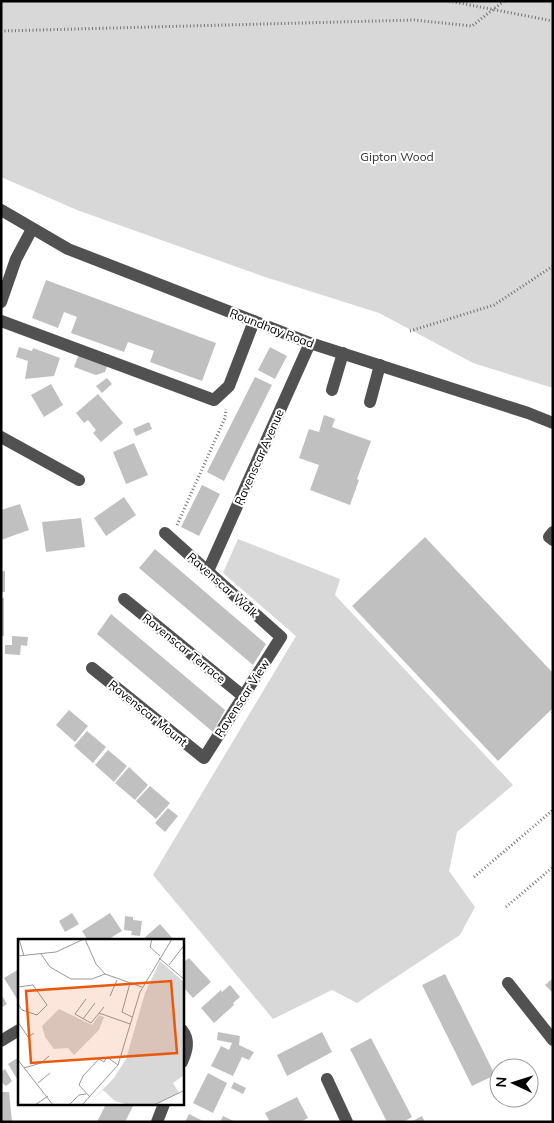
<svg xmlns="http://www.w3.org/2000/svg" width="554" height="1123" viewBox="0 0 554 1123" font-family="Mulish,sans-serif">
<style>
.green{fill:#d8d8d8}
.building{fill:#c0c0c0}
.lines{fill:none;stroke-linecap:round;stroke-linejoin:round}
.path{stroke:#737373;stroke-width:3;stroke-dasharray:1 2.5;stroke-linecap:butt}
.minor{stroke:#515151;stroke-width:12}
.labels{text-anchor:middle;dominant-baseline:central;stroke-width:4;stroke-linejoin:round;paint-order:stroke}
.park-label{font-size:12px;fill:#2f2f2f;stroke:#fff}
.street-label{font-size:12px;fill:#000;stroke:#fff}
.inset-road{fill:none;stroke:#999;stroke-width:1}
.view{fill:#e8590c;fill-opacity:0.15;stroke:#e8590c;stroke-width:2.5}
.inset-edge{fill:none;stroke:#000;stroke-width:2.5}
</style>
<rect width="100%" height="100%" fill="#fff"/>
<!-- green -->
<g class="green">
<path d="M1 1H553V388L473 363 379 313 262 276 77 210 1 177Z"/>
<path d="M238 539 340 579 335 595 513 785 457 832 449 871 475 907 460 935 357 1003 332 990 273 1019 153 875 296 636 223 573Z"/>
</g>
<!-- building -->
<g class="building">
<path d="M46 280 216 343 202 381 150 362 154 351 128 342 124 352 71 333 77 317 64 312 58 328 32 318Z"/>
<path d="M19 347 32 351 33 348 60 358 54 376 25 379 28 361 16 357Z"/>
<path d="M270 347 287 356 275 379 258 370Z"/>
<path d="M79 354 108 364 105 372 96 375 74 367Z"/>
<path d="M255 377 272 385 224 481 207 472Z"/>
<path d="M107 378 112 384 102 393 96 386Z"/>
<path d="M51 384 63 405 44 417 31 395Z"/>
<path d="M98 394 123 423 101 442 93 433 96 430 88 420 84 423 76 413Z"/>
<path d="M324 415 335 419 332 427 371 441 357 479 359 480 350 505 310 490 319 465 299 458 309 429 319 432Z"/>
<path d="M149 422 152 429 136 436 133 429Z"/>
<path d="M134 443 148 475 126 484 113 452Z"/>
<path d="M202 485 220 494 199 536 181 527Z"/>
<path d="M124 497 136 515 106 536 94 518Z"/>
<path d="M20 504 29 530 1 540V510Z"/>
<path d="M81 518 85 547 46 552 42 522Z"/>
<path d="M425 537 553 673V708L498 761 352 606Z"/>
<path d="M155 549 266 644 253 665 139 568Z"/>
<rect x="1" y="571" width="4" height="21"/>
<rect x="1" y="598" width="3" height="38"/>
<path d="M111 614 225 710 213 732 97 634Z"/>
<path d="M12 636 28 637 27 646 21 645 20 655 5 654V645H12Z"/>
<path d="M69 710 88 726 75 742 56 725Z"/>
<path d="M87 731 106 747 93 763 74 746Z"/>
<path d="M108 750 127 766 114 782 95 765Z"/>
<path d="M129 767 148 785 135 800 115 783Z"/>
<path d="M150 786 170 803 156 819 136 801Z"/>
<path d="M168 808 178 816 165 832 155 823Z"/>
<path d="M72 913 79 924 65 932 59 921Z"/>
<path d="M110 913 122 931 107 940H88L82 931Z"/>
<path d="M125 916 133 917V920L142 921 140 936 131 935 132 931 124 930Z"/>
<path d="M160 924 174 940H142Z"/>
<path d="M189 958 211 982 193 998 182 986V963Z"/>
<path d="M19 969V998L17 999 4 978Z"/>
<path d="M445 974 495 1075 472 1086 422 985Z"/>
<path d="M553 978V993L545 985Z"/>
<path d="M230 985 240 997 233 1003 234 1005 214 1023 201 1008 221 990 222 992Z"/>
<path d="M1 994 7 1004 1 1008Z"/>
<path d="M218 1032 240 1036 239 1045 254 1052 249 1060 242 1057 233 1076 211 1066 221 1046 229 1050 232 1043 217 1040Z"/>
<path d="M322 1032 332 1052 287 1076 277 1055Z"/>
<path d="M371 1038 412 1117 403 1122H387L350 1049Z"/>
<path d="M19 1057V1082L8 1064Z"/>
<path d="M5 1069 12 1081 6 1086 1 1082V1072Z"/>
<path d="M208 1073 227 1083 213 1113 193 1103Z"/>
<path d="M234 1082 246 1088 243 1094 231 1088Z"/>
<path d="M1 1092H9L12 1122H1Z"/>
<path d="M297 1097 308 1118 300 1122H270L265 1113Z"/>
<path d="M106 1104H134L125 1122H97Z"/>
<path d="M189 1114 205 1122H185Z"/>
<path d="M223 1116 236 1122H220Z"/>
<path d="M422 1116 425 1122H411Z"/>
</g>
<g class="lines">
<!-- path -->
<g class="path">
<path d="M449 1 553 21"/>
<path d="M1 31 414 20 472 26 504 1"/>
<path d="M410 331 494 305 553 266"/>
<path d="M177 525 225 418 226 409"/>
<path d="M553 712V714"/>
<path d="M474 877 553 810"/>
<path d="M506 907 553 867"/>
</g>
<!-- minor -->
<g class="minor">
<path d="M1 210 68 249 310 343 528 413 553 423"/>
<path d="M1 302 16 259 32 229"/>
<path d="M1 321 214 400 229 386 254 321"/>
<path d="M332 390 343 353"/>
<path d="M370 402 380 365"/>
<path d="M1 437 79 480"/>
<path d="M553 532 549 537 553 540"/>
<path d="M208 571 310 343"/>
<path d="M124 599 243 696"/>
<path d="M92 668 204 758 281 637 165 533"/>
<path d="M508 983 553 1040"/>
<path d="M182 1030C190 1040 187 1051 182 1062"/>
<path d="M1 1041 19 1030"/>
<path d="M327 1079 347 1122"/>
<path d="M157 1122 164 1104"/>
</g>
</g>
<g class="labels">
<!-- park labels -->
<g class="park-label">
<text x="397" y="156">Gipton Wood</text>
</g>
<!-- street labels -->
<g class="street-label">
<text transform="translate(272 328) rotate(21)">Roundhay Road</text>
<text transform="translate(259 457) rotate(-66)">Ravenscar Avenue</text>
<text transform="translate(223 585) rotate(42)">Ravenscar Walk</text>
<text transform="translate(184 648) rotate(39)">Ravenscar Terrace</text>
<text transform="translate(242 698) rotate(-57)">Ravenscar View</text>
<text transform="translate(148 713) rotate(39)">Ravenscar Mount</text>
</g>
</g>
<!-- overview -->
<g transform="translate(18 939)">
<rect width="166" height="166" fill="#fff"/>
<path d="M142 22 166 43V136L155 144 161 154 136 166H111L97 162 85 151 69 166 96 139 108 120 127 54ZM41 70 74 86 81 76 86 78 81 91 56 116 50 109 36 110 27 98 24 87Z" fill="#d8d8d8"/>
<path class="inset-road" d="M1 0 6 17M67 0 78 25 87 35 124 48M134 0 132 8 142 17M23 15 32 28 53 40H74L87 35M0 17 38 13 66 0M141 19 167 41M151 26 167 5M112 44 104 73 114 78M0 48 15 46 29 66 19 76 4 71 0 65M92 57 99 41M68 60 57 75 73 84 86 68M81 74 112 85M65 80 77 64M0 83 10 98 16 94M0 121 35 166M6 129 23 124 31 117M20 144 32 134M72 158 61 146 65 137 81 120 86 123 89 118 100 126M17 166 30 157M51 166 61 156 68 155M64 166 100 126 122 53 154 0M136 166 167 151"/>
<path class="view" d="M153 42 159 114 13 124 8 52Z"/>
<rect width="166" height="166" class="inset-edge"/>
</g>
<!-- border -->
<rect width="554" height="1123" fill="none" stroke="#000000" stroke-width="5"/>
<!-- north arrow -->
<g transform="translate(514 1083) rotate(274)"><circle r="24" fill="#ffffff" stroke="#999999"/>
<path d="M0-4L9 19L0 12L-9 19Z" fill="#000000"/>
<text y="-8" font-size="14" font-weight="bold" text-anchor="middle" fill="#000000">N</text>
</g>
</svg>
